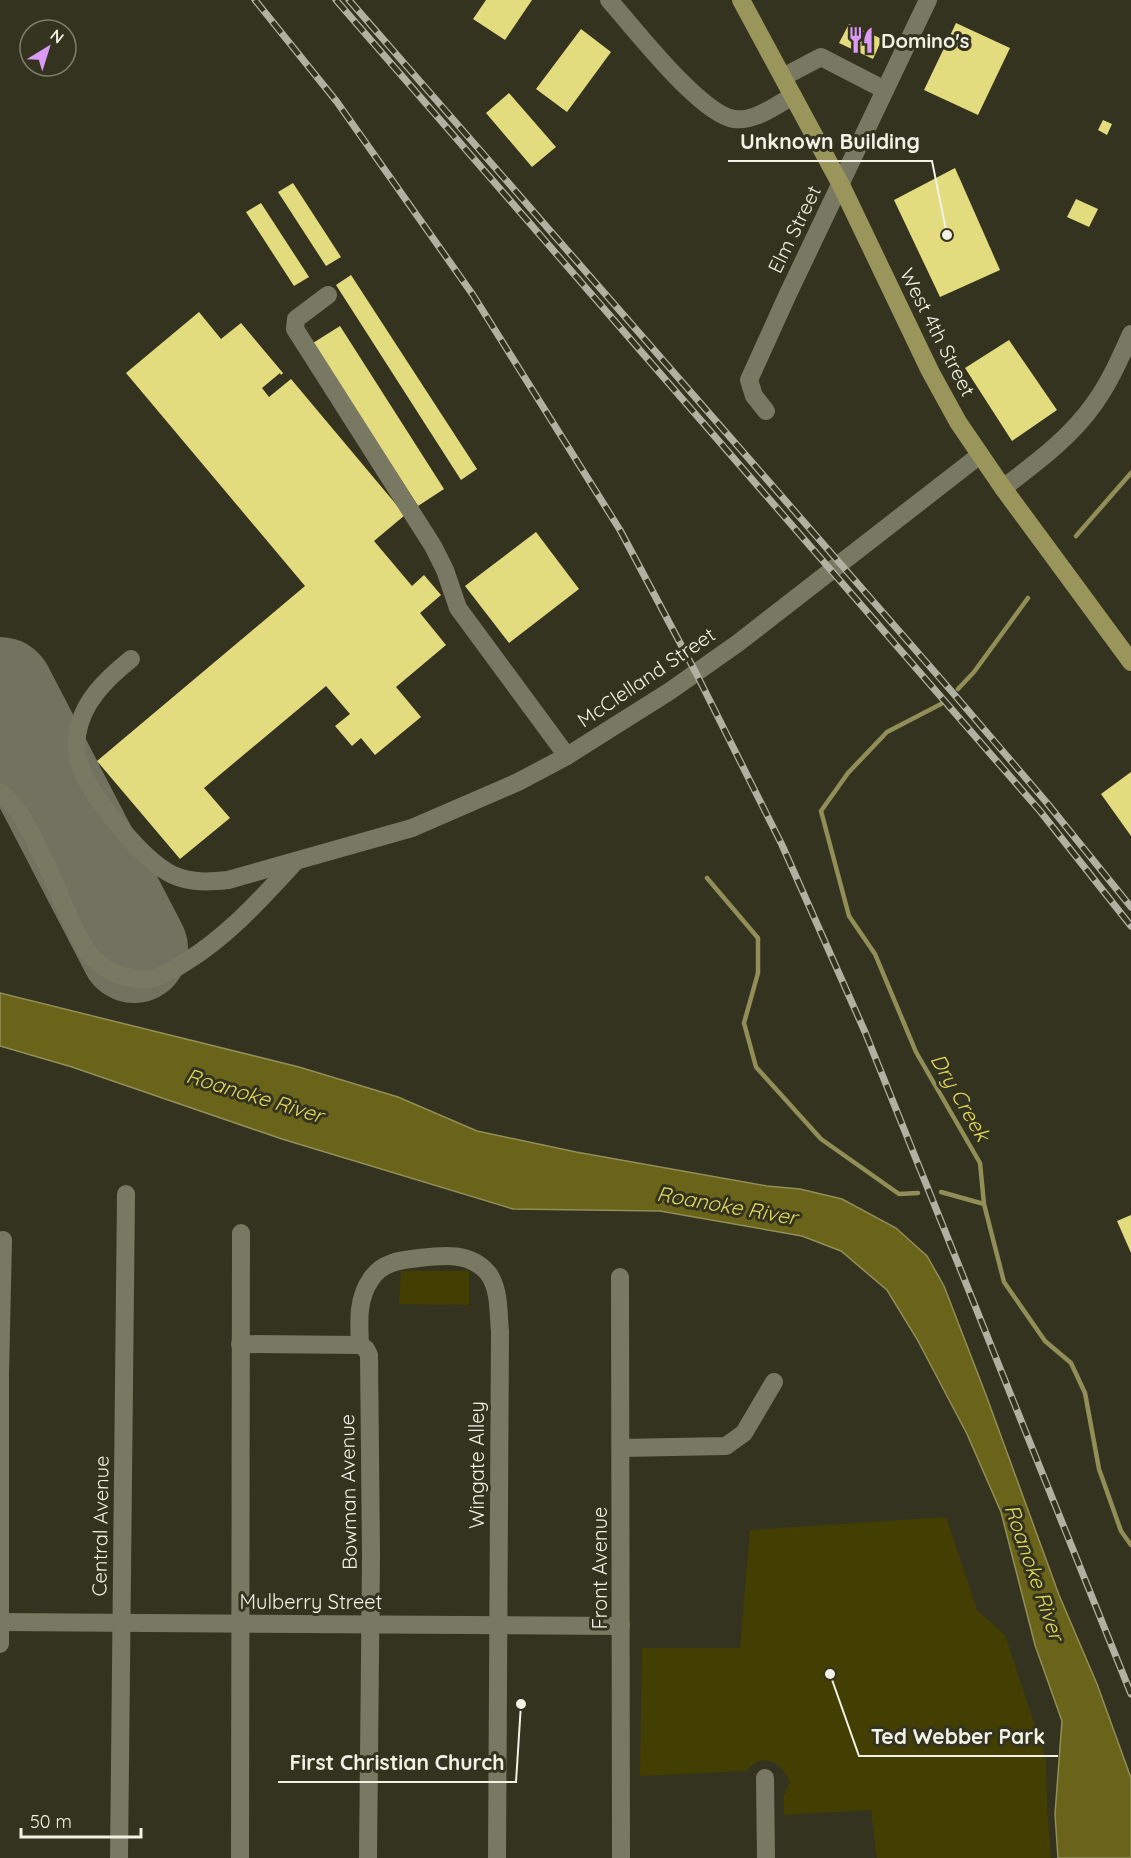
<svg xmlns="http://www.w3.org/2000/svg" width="1131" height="1858" viewBox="0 0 1131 1858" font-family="Quicksand,sans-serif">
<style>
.green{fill:#433f03}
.water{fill:#6a641a;stroke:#928e57;stroke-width:1.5}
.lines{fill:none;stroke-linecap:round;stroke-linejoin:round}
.stream{stroke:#928e57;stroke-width:4.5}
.runway{stroke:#727260;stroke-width:108}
.building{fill:#e3dc7f}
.minor{stroke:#797862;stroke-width:18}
.major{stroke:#99955b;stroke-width:18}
.rail-casing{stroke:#b1b1a2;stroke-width:7}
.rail{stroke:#34331f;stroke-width:4.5;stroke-dasharray:14;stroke-linecap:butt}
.labels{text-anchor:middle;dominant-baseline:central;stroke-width:6;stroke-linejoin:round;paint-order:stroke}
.poi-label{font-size:20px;font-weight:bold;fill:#f1f1e5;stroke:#34331f;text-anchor:start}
.street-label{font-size:20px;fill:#f1f1e5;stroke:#34331f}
.water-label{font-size:21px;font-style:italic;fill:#e3da5c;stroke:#34331f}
.leader{fill:none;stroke:#f1f1e5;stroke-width:2}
.callout-dot{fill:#f1f1e5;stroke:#34331f;stroke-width:2}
.callout-label{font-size:21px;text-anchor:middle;font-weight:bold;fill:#f1f1e5;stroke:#34331f;stroke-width:6;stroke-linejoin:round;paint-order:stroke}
</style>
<rect width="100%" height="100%" fill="#34331f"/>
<!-- green -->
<g class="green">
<path d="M401 1271H469V1305L399 1304Z"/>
<path d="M946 1517 977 1610 1005 1635 1046 1759 1047 1806 1051 1858H877L871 1810 784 1815V1795L790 1782C782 1763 762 1750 747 1771L640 1776 642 1648H740L750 1530Z"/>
</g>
<!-- water -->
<path class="water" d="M0 993 299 1067 398 1097 477 1131 576 1152 767 1186 800 1189 842 1199 896 1228 927 1256 944 1286 986 1395 1059 1595 1097 1684 1131 1778V1858H1058L1055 1814 1062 1721 1035 1645 1001 1512 967 1434 917 1339 887 1290 841 1251 802 1236 660 1211 513 1209 282 1139 72 1067 0 1046Z"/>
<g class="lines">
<!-- stream -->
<g class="stream">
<path d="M1076 536 1131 473"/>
<path d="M958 689 974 672 1028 598"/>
<path d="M941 704 887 732 848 773 821 811 849 916 875 954 916 1052 980 1163 984 1204 1004 1282 1045 1341 1071 1363 1085 1393 1099 1469 1121 1531 1131 1545"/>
<path d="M707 878 758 938V973L744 1023 756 1067 821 1139 899 1194 918 1193"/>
<path d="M941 1192 984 1204"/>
</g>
<!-- runway -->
<path class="runway" d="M0 691 134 949"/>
</g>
<!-- building -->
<g class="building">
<path d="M486 0H532L505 40 473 19Z"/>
<path d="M956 23 1010 48 978 115 924 90Z"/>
<path d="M849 24 882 39 873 59 839 43Z"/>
<path d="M581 29 611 52 567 112 536 89Z"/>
<path d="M509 93 556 147 532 167 486 113Z"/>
<path d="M1103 120 1112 124 1107 135 1098 130Z"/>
<path d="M955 168 1000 270 940 297 894 200Z"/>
<path d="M293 183 341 257 326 266 278 192Z"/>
<path d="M1076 199 1098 209 1089 227 1067 217Z"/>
<path d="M261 203 309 277 294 286 246 212Z"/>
<path d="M351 275 477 469 461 480 336 285Z"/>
<path d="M199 312 221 339 241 323 283 373 281 375 280 373 262 388 269 397 291 379 405 515 374 541 412 586 424 575 441 595 420 613 446 645 396 687 421 717 375 755 361 738 352 746 335 726 350 714 326 686 204 788 230 818 180 859 97 761 305 586 126 373Z"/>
<path d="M340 326 444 489 418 506 313 343Z"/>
<path d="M1009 340 1057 410 1012 441 965 368Z"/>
<path d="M536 532 579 589 509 643 465 586Z"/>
<path d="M1131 772V836L1101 794Z"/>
<path d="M1131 1215V1253L1117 1221Z"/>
</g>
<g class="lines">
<!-- minor -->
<g class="minor">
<path d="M609 0C634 28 700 114 734 119 755 122 776 105 793 96"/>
<path d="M783 77 821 57 885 90"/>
<path d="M328 295 296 319 295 329 433 546 445 570 458 608 567 756"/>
<path d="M766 411 754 396 749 380 787 296 928 0"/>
<path d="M1003 488C1036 463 1070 438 1094 404 1110 382 1120 358 1131 334"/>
<path d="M131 659C106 679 81 703 77 736 76 746 77 759 81 768 93 799 143 861 173 875 191 883 209 882 228 880L412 828 518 782 567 756 670 691 738 643 980 455"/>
<path d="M0 792C23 810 33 839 46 864 59 889 75 940 93 958 109 974 133 983 155 978 165 975 175 969 184 963 227 937 261 899 295 862"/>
<path d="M620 1277 621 1858"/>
<path d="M240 1344 360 1345"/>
<path d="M360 1345C359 1322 357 1299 371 1279 382 1262 401 1260 419 1258 444 1255 470 1252 488 1273 500 1289 498 1313 500 1331L497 1858"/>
<path d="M360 1345 366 1349 369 1355 371 1554 368 1858"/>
<path d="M621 1448 726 1446 744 1433 774 1382"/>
<path d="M0 1622 621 1626"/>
<path d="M0 1644V1374L3 1240"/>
<path d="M765 1778 766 1858"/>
<path d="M119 1858 126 1194"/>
<path d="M240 1858 241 1233"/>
</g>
<!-- major -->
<path class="major" d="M741 0 841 185 930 371 958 422 1003 488 1131 662"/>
<defs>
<g id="rail">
<path d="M255 0 337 102 473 295 620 530 696 673 782 845 865 1032 1131 1694"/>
<path d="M336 0 1040 811 1131 926"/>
<path d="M349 0 953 693 1047 803 1131 907"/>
</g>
</defs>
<!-- rail casing -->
<use href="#rail" class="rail-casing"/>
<!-- rail -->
<use href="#rail" class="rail"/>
</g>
<!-- icons -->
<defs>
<symbol id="restaurant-bare" viewBox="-9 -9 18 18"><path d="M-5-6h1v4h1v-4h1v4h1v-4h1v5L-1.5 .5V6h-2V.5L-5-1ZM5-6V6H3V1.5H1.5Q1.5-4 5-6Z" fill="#da9af6" stroke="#34331f" stroke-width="2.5" paint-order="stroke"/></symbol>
</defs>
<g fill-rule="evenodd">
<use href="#restaurant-bare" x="842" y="21" width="38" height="38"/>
</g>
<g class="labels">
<!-- poi labels -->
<g class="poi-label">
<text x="881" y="40">Domino's</text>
</g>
<!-- street labels -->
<g class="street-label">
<text transform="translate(794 229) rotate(-64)">Elm Street</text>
<text transform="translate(938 332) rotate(63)">West 4th Street</text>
<text transform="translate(646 677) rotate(-34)">McClelland Street</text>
<text transform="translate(476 1465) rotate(-90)">Wingate Alley</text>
<text transform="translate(348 1492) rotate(-91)">Bowman Avenue</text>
<text transform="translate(100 1526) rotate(-89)">Central Avenue</text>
<text transform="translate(599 1568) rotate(-90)">Front Avenue</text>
<text x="311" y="1601">Mulberry Street</text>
</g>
<!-- water labels -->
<g class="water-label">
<text transform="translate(255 1095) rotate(17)">Roanoke River</text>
<text transform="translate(961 1097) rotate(60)">Dry Creek</text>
<text transform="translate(727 1205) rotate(10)">Roanoke River</text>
<text transform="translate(1035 1572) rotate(71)">Roanoke River</text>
</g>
</g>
<!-- callouts -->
<path class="leader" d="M947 235L932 161H728M830 1674L859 1756H1058M521 1704L516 1782H278"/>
<g class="callout-dot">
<circle cx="947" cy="235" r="6"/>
<circle cx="830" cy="1674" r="6"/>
<circle cx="521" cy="1704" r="6"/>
</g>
<g class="callout-label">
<text x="830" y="149">Unknown Building</text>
<text x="958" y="1744">Ted Webber Park</text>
<text x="397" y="1770">First Christian Church</text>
</g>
<!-- north arrow -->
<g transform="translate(48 48) rotate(38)"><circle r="28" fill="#34331f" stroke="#807f6e" stroke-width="1.5"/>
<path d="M0-4.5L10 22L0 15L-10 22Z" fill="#da9af6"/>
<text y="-9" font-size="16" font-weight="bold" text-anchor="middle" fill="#f1f1e5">N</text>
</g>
<!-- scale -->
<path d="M21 1828v9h120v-9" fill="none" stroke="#f1f1e5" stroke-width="3"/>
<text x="30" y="1828" font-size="18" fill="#f1f1e5" stroke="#34331f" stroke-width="4.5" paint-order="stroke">50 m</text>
</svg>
